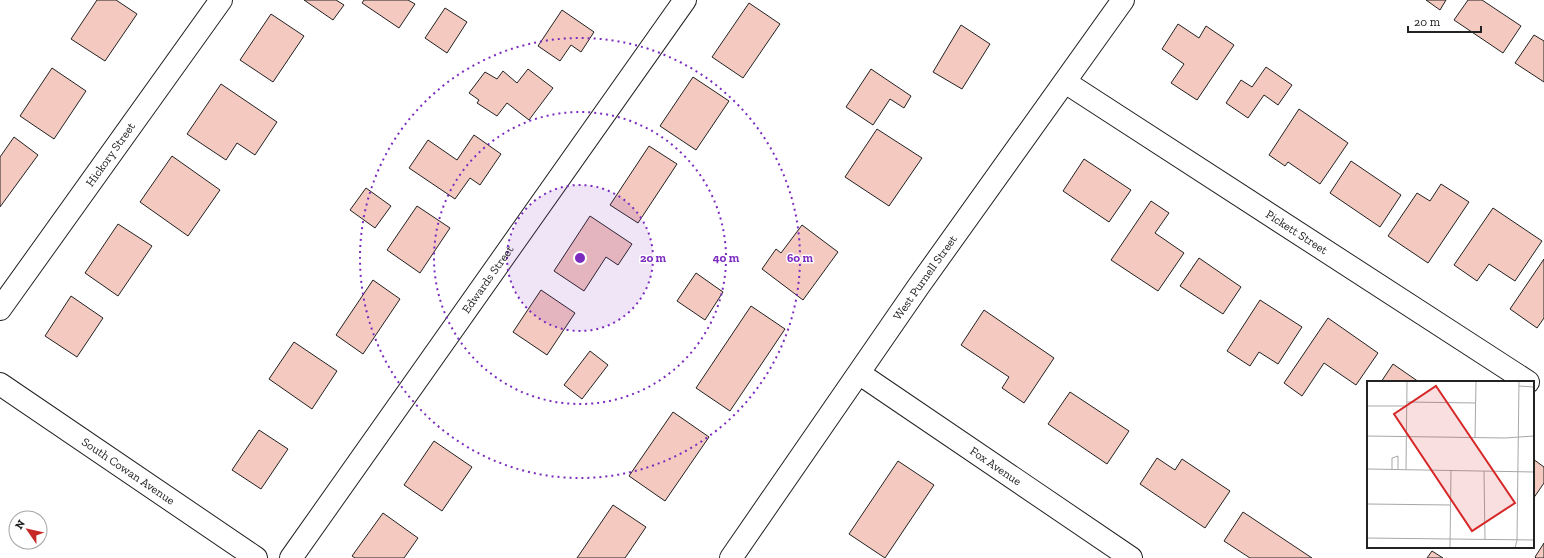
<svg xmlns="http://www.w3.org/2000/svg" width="1544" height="558" viewBox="0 0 1544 558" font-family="'Zilla Slab',serif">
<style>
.building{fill:#f3c9c0;stroke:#222}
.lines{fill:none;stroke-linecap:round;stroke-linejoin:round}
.minor-casing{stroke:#222;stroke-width:24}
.minor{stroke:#fff;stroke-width:22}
.ring{fill:none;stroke:#7b2cbf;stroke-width:2;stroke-dasharray:2 4}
.labels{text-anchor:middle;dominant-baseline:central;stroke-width:3;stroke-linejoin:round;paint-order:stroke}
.street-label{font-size:12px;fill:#222;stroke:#fff}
.inset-road{fill:none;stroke:#a7a7a7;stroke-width:1}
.view{fill:#d62828;fill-opacity:0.15;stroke:#d62828;stroke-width:2}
.inset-edge{fill:none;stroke:#222;stroke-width:2}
.centre{fill:#7b2cbf;stroke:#fff;stroke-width:2}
.ring-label{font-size:12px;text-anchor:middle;font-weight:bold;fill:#7b2cbf;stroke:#fff;stroke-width:3;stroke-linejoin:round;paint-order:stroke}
</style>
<rect width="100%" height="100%" fill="#fff"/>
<!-- building -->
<g class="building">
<path d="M97 0H116L137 14 105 61 71 39Z"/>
<path d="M304 0H336L344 5 333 20Z"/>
<path d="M364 0H408L415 4 399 28 362 3Z"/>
<path d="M1426 0H1446L1440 10Z"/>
<path d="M1468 0H1482L1521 26 1503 53 1454 20Z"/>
<path d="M749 3 780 24 743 78 712 57Z"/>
<path d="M445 8 467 22 447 53 425 38Z"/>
<path d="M562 10 594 32 581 52 571 45 560 61 538 46Z"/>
<path d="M271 14 304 36 273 82 240 60Z"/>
<path d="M1178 24 1199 38 1206 26 1234 45 1197 100 1171 83 1184 64 1162 49Z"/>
<path d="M961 25 990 44 962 89 933 72Z"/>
<path d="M1534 35 1544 41V82L1515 63Z"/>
<path d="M1266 67 1292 85 1278 105 1264 95 1248 118 1226 103 1241 80 1252 87Z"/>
<path d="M52 68 86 91 54 139 20 116Z"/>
<path d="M528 69 553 88 529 120 507 103 497 116 477 103 479 100 469 93 485 72 497 79 503 71 517 83Z"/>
<path d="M871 69 911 96 904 108 890 99 873 125 846 107Z"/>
<path d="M693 77 729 101 696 150 660 126Z"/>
<path d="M221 84 277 122 255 155 237 143 226 160 187 134Z"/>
<path d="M1299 109 1348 143 1320 184 1288 162 1285 166 1269 155Z"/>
<path d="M877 129 922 158 889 206 845 177Z"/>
<path d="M474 135 501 154 480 185 470 178 455 199 409 168 428 140 457 160Z"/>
<path d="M14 137 38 155 0 207V157Z"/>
<path d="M649 146 677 164 638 223 610 205Z"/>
<path d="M172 156 220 190 188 236 140 202Z"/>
<path d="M1084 159 1131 190 1109 222 1063 191Z"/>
<path d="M1351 161 1401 195 1380 227 1330 193Z"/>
<path d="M1441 184 1469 202 1428 263 1388 236 1417 193 1430 201Z"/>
<path d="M366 188 391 206 375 228 350 210Z"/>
<path d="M1151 201 1169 213 1155 233 1184 253 1158 291 1111 260Z"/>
<path d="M417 206 450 228 420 273 387 250Z"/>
<path d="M1493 208 1542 241 1515 281 1489 264 1477 281 1454 265Z"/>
<path d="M590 216 632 244 618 265 606 257 584 291 554 271Z"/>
<path d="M118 224 152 246 118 296 85 273Z"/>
<path d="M802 225 838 252 803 300 762 269 776 249 781 253Z"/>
<path d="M1199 258 1241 287 1223 314 1180 286Z"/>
<path d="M1544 259V318L1537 328 1510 309Z"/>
<path d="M696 273 723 292 705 320 677 301Z"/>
<path d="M373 280 400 299 363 354 336 335Z"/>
<path d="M541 290 575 313 547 355 513 332Z"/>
<path d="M71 296 103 318 77 357 45 336Z"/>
<path d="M1260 300 1302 327 1278 364 1259 352 1250 366 1227 351Z"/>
<path d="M751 306 785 329 730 411 696 388Z"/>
<path d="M984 310 1054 358 1024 403 1002 388 1009 377 961 345Z"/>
<path d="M1328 318 1378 353 1356 385 1324 363 1302 396 1284 383Z"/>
<path d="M294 342 337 371 312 409 269 379Z"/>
<path d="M590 351 608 365 582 399 564 385Z"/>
<path d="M1393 364 1419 382H1381Z"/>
<path d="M1070 392 1129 431 1107 464 1048 424Z"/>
<path d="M673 412 709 437 665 501 629 476Z"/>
<path d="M259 430 288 449 261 489 232 470Z"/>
<path d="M434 441 472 467 442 511 404 485Z"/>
<path d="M1157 458 1175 470 1182 459 1230 491 1205 528 1140 484Z"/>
<path d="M1533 459 1544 467V483L1533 499Z"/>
<path d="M898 461 934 485 885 558 849 534Z"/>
<path d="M613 505 646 527 625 558H577Z"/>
<path d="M1243 512 1312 558H1250L1224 541Z"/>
<path d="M383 513 418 538 404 558H355L352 556Z"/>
<path d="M1544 543V558H1536L1535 557Z"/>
<path d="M1432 551 1443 558H1427Z"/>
</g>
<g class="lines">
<defs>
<g id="minor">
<path id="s1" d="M1065 82 1528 382"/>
<path id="s2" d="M0 309 221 0"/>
<path id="s3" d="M860 374 1131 558"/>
<path id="s4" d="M0 384 256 558"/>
<path id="s5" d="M291 558 685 0"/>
<path id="s6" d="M731 558 918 287 1123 0"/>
</g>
</defs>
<!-- minor casing -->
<use href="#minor" class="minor-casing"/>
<!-- minor -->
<use href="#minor" class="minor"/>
</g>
<!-- distance rings -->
<circle cx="580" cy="258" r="73" fill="#7b2cbf" fill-opacity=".12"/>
<g class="ring">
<circle cx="580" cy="258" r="73"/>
<circle cx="580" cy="258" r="146"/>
<circle cx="580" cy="258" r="220"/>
</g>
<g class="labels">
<!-- street labels -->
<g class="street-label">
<text stroke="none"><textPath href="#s2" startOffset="190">Hickory Street</textPath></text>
<text stroke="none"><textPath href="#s1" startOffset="276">Pickett Street</textPath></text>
<text stroke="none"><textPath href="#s6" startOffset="341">West Purnell Street</textPath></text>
<text stroke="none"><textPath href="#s5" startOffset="341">Edwards Street</textPath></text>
<text stroke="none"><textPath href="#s3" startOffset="164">Fox Avenue</textPath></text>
<text stroke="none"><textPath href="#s4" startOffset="155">South Cowan Avenue</textPath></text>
</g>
</g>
<!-- overview -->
<g transform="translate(1367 381)">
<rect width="167" height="167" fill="#fff"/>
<path class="inset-road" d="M152 5 167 6M40 21 109 22M0 25H39M0 55 138 57 167 55M108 57 109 0M0 88 167 91M25 88V77L31 75V88M39 88 40 0M117 90 118 159M0 123 84 124M0 157 167 159M83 167 84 89M148 167 150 159 152 0"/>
<path class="view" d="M69 5 148 122 105 150 27 33Z"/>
<rect width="167" height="167" class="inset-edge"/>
</g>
<circle cx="580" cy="258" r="6" class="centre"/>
<g class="ring-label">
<text x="653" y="262">20 m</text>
<text x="726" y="262">40 m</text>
<text x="800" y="262">60 m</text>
</g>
<!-- north arrow -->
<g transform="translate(28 530) rotate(304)"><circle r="19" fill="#ffffff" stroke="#a7a7a7"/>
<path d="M0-3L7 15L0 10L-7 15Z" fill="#c62828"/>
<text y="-6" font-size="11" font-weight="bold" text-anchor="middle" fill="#222222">N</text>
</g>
<!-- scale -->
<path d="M1408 26v6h73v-6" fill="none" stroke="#222222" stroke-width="2"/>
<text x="1414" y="26" font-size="12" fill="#222222" stroke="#ffffff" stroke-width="3" paint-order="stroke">20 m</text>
</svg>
